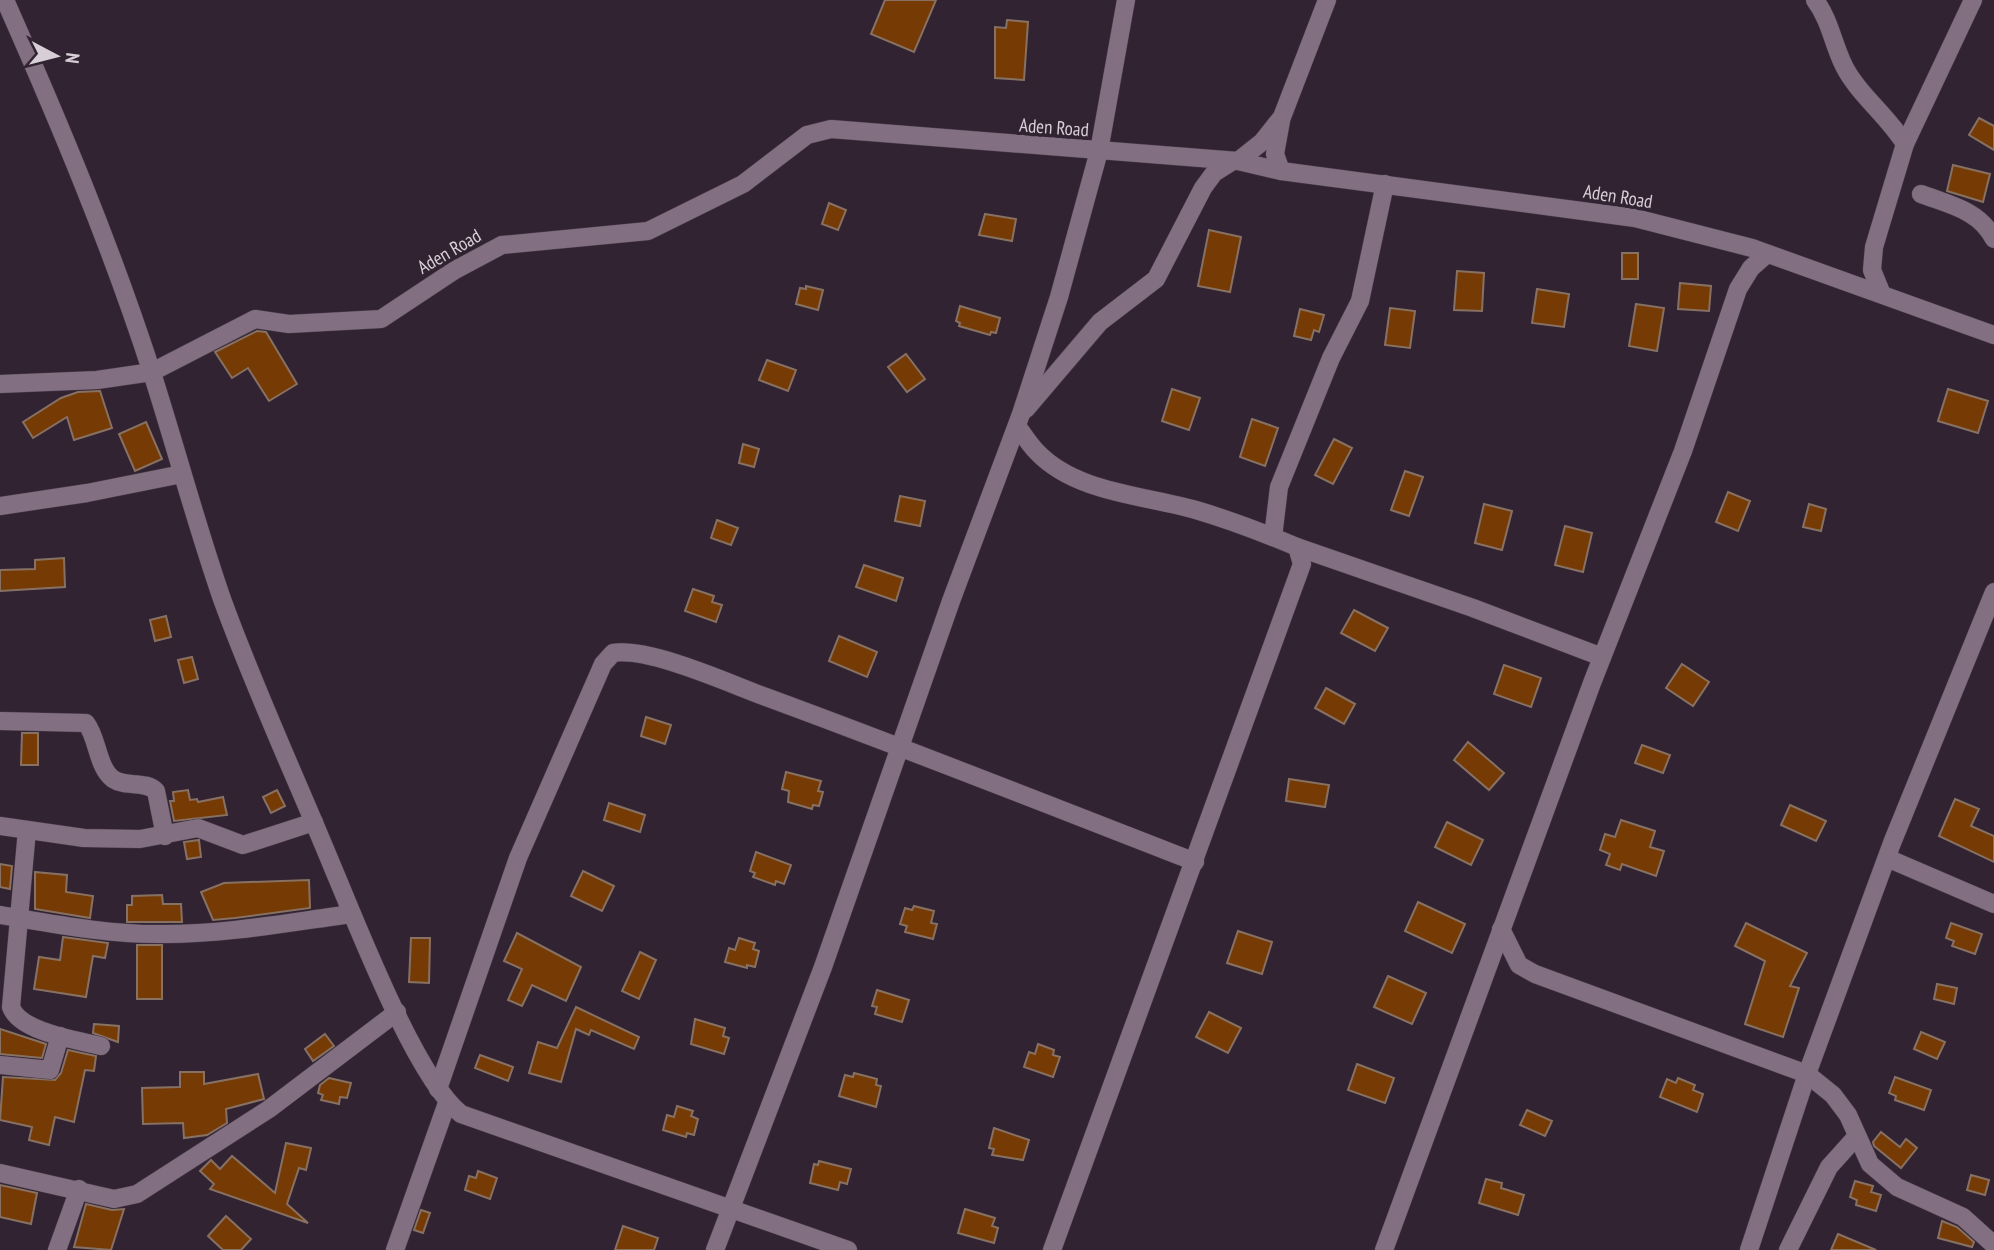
<svg xmlns="http://www.w3.org/2000/svg" width="1994" height="1250" viewBox="0 0 1994 1250" font-family="'PT Sans Narrow',sans-serif">
<style>
.building{fill:#763a05;stroke:#877163;stroke-width:2}
.lines{fill:none;stroke-linecap:round;stroke-linejoin:round}
.minor-casing{stroke:#4b3e4b;stroke-width:19}
.minor{stroke:#827082;stroke-width:18}
.labels{text-anchor:middle;dominant-baseline:central;stroke-width:7;stroke-linejoin:round;paint-order:stroke}
.street-label{font-size:19px;fill:#d8ced8;stroke:#322332}
</style>
<rect width="100%" height="100%" fill="#322332"/>
<!-- building -->
<g class="building">
<path d="M885 0H936L914 52 871 34Z"/>
<path d="M1007 20 1028 22 1024 80 995 78V27L1006 28Z"/>
<path d="M1979 118 1994 126V150L1969 135Z"/>
<path d="M1953 165 1990 174 1983 202 1947 191Z"/>
<path d="M829 203 846 210 838 230 822 224Z"/>
<path d="M985 214 1016 219 1012 241 979 235Z"/>
<path d="M1209 230 1241 237 1230 292 1198 286Z"/>
<rect x="1622" y="253" width="16" height="26"/>
<path d="M1457 271 1484 273 1482 311 1454 310Z"/>
<path d="M1680 283 1711 286 1709 311 1678 309Z"/>
<path d="M806 286 823 290 818 310 796 304 800 288 806 289Z"/>
<path d="M1537 289 1569 294 1564 327 1532 323Z"/>
<path d="M1636 304 1664 308 1657 351 1629 346Z"/>
<path d="M960 306 1000 318 996 333 991 332 990 335 959 326 960 323 956 321Z"/>
<path d="M1390 308 1415 311 1410 348 1385 345Z"/>
<path d="M1300 309 1324 315 1319 332 1314 330 1311 340 1294 336Z"/>
<path d="M257 331 266 332 297 384 269 401 248 368 232 378 215 352Z"/>
<path d="M906 354 925 379 907 392 888 367Z"/>
<path d="M767 360 796 370 788 391 759 380Z"/>
<path d="M1172 389 1200 398 1189 430 1162 421Z"/>
<path d="M1948 389 1988 401 1978 433 1938 421Z"/>
<path d="M100 391 112 428 74 440 67 417 33 438 23 422 61 398 78 392Z"/>
<path d="M1252 419 1278 428 1265 466 1240 457Z"/>
<path d="M146 422 162 459 135 471 119 434Z"/>
<path d="M1334 439 1352 448 1333 484 1315 475Z"/>
<path d="M743 444 759 449 754 467 739 463Z"/>
<path d="M1405 471 1423 477 1409 516 1391 510Z"/>
<path d="M1728 492 1750 501 1738 531 1716 522Z"/>
<path d="M900 496 925 501 920 526 895 521Z"/>
<path d="M1484 504 1512 511 1502 550 1475 543Z"/>
<path d="M1809 504 1826 509 1821 531 1803 527Z"/>
<path d="M717 520 738 528 731 545 711 538Z"/>
<path d="M1565 526 1592 533 1583 572 1555 565Z"/>
<path d="M64 558 65 587 0 591V570L35 569V560Z"/>
<path d="M864 565 903 578 896 601 856 587Z"/>
<path d="M693 589 714 596 712 602 722 605 716 622 685 611Z"/>
<path d="M1354 610 1388 628 1375 651 1341 633Z"/>
<path d="M166 616 171 637 155 641 150 620Z"/>
<path d="M839 636 877 652 867 677 829 661Z"/>
<path d="M192 657 198 679 184 683 178 660Z"/>
<path d="M1682 664 1709 682 1693 706 1666 688Z"/>
<path d="M1504 665 1541 678 1531 707 1494 694Z"/>
<path d="M1326 688 1355 704 1344 724 1315 708Z"/>
<path d="M646 717 671 725 665 744 641 736Z"/>
<path d="M22 733H38V765H21Z"/>
<path d="M1468 742 1504 773 1489 790 1454 760Z"/>
<path d="M1642 745 1670 755 1663 773 1635 763Z"/>
<path d="M786 772 821 781 818 791 823 792 819 806 813 805 812 809 788 802 789 791 782 789Z"/>
<path d="M1289 779 1329 785 1325 807 1286 801Z"/>
<path d="M188 790 190 800 197 799 198 802 223 797 227 815 174 821 170 801H174L173 792Z"/>
<path d="M277 790 285 806 271 813 263 797Z"/>
<path d="M1955 799 1979 809 1971 826 1994 836V862L1939 836Z"/>
<path d="M609 803 645 815 640 832 604 820Z"/>
<path d="M1790 805 1826 821 1816 841 1781 825Z"/>
<path d="M1621 820 1655 831 1650 847 1664 851 1656 876 1622 864 1620 870 1606 865 1610 854 1600 850 1605 834 1615 837Z"/>
<path d="M1447 822 1483 840 1471 865 1435 847Z"/>
<path d="M199 840 201 857 187 859 184 842Z"/>
<path d="M756 852 791 865 784 884 776 881 775 885 753 877 755 873 750 871Z"/>
<path d="M0 864 12 866 10 889 0 887Z"/>
<path d="M583 871 614 886 602 911 571 896Z"/>
<path d="M35 872 67 875 66 892 93 896 90 918 35 909Z"/>
<path d="M309 880 310 908 235 918 213 920 201 892 224 883Z"/>
<path d="M162 895 163 904H181L182 922H127V905H132V896Z"/>
<path d="M1418 902 1465 924 1452 953 1405 931Z"/>
<path d="M914 906 934 911 931 923 937 924 933 939 905 932 907 926 900 924 905 908 912 910Z"/>
<path d="M1746 923 1807 953 1790 986 1799 988 1783 1037 1745 1024 1765 961 1735 946Z"/>
<path d="M1951 923 1982 934 1975 954 1952 946 1954 941 1946 938Z"/>
<path d="M1238 931 1272 942 1262 974 1227 963Z"/>
<path d="M517 933 581 967 566 1001 532 985 522 1006 508 1000 522 969 504 961Z"/>
<path d="M63 937 108 943 105 958 93 956 86 997 34 989 39 957 60 960Z"/>
<path d="M411 938H430L429 983 409 982Z"/>
<path d="M739 938 755 943 753 949 759 951 755 967 747 965V968L725 962 729 948 735 950Z"/>
<rect x="137" y="945" width="25" height="54"/>
<path d="M640 952 656 960 639 999 622 991Z"/>
<path d="M1388 976 1426 993 1412 1024 1374 1007Z"/>
<path d="M1937 984 1957 988 1954 1004 1934 999Z"/>
<path d="M877 990 909 1000 902 1022 875 1014 877 1007 872 1006Z"/>
<path d="M576 1007 639 1037 634 1049 591 1030 589 1035 576 1029 561 1082 529 1073 538 1042 557 1048Z"/>
<path d="M1209 1012 1241 1028 1228 1053 1196 1037Z"/>
<path d="M695 1019 725 1028 723 1036 729 1038 724 1054 691 1044Z"/>
<path d="M94 1024 119 1026 118 1042 93 1033Z"/>
<path d="M0 1029 46 1044 42 1058 0 1054Z"/>
<path d="M1921 1032 1945 1042 1937 1059 1914 1049Z"/>
<path d="M325 1034 334 1046 313 1061 305 1049Z"/>
<path d="M1038 1044 1054 1050 1053 1055 1060 1057 1053 1077 1024 1067 1029 1052 1035 1054Z"/>
<path d="M68 1050 96 1056 94 1071 85 1070 74 1122 55 1117 49 1145 29 1140 32 1127 0 1120 3 1077 55 1080 61 1073Z"/>
<path d="M480 1055 513 1067 508 1081 475 1068Z"/>
<path d="M1357 1064 1394 1078 1385 1103 1348 1090Z"/>
<path d="M180 1072H204V1084L258 1074 264 1099 226 1109 227 1123 207 1135 184 1138 183 1123 143 1124 142 1088 180 1087Z"/>
<path d="M854 1073 877 1079 876 1085 881 1086 876 1107 839 1096 845 1075 853 1077Z"/>
<path d="M1895 1077 1931 1090 1924 1110 1895 1100 1896 1096 1889 1093Z"/>
<path d="M329 1078 351 1083 347 1098 340 1097 339 1104 321 1100 323 1095 318 1093 320 1085Z"/>
<path d="M1678 1078 1695 1085 1693 1090 1703 1094 1697 1112 1660 1097 1667 1079 1676 1083Z"/>
<path d="M677 1106 693 1111 691 1116 698 1119 694 1135 687 1133 686 1137 663 1130 667 1115 674 1117Z"/>
<path d="M1527 1110 1552 1121 1545 1136 1520 1125Z"/>
<path d="M994 1128 1029 1140 1023 1160 992 1155 994 1149 989 1148Z"/>
<path d="M1881 1132 1900 1147 1906 1139 1917 1148 1901 1168 1874 1146 1873 1142Z"/>
<path d="M286 1143 311 1148 306 1170 299 1168 287 1204 308 1223 210 1189 214 1184 200 1171 211 1160 220 1169 232 1156 275 1193Z"/>
<path d="M819 1161 851 1169 847 1184 840 1182 838 1190 810 1183 814 1164 818 1165Z"/>
<path d="M478 1171 497 1178 490 1199 465 1190 469 1176 476 1178Z"/>
<path d="M1971 1175 1989 1180 1985 1195 1967 1190Z"/>
<path d="M1486 1179 1502 1183 1501 1188 1524 1195 1518 1215 1479 1203Z"/>
<path d="M1855 1181 1873 1186 1871 1192 1881 1195 1876 1211 1856 1205 1857 1200 1850 1197Z"/>
<path d="M0 1185 37 1193 31 1224 0 1217Z"/>
<path d="M86 1204 112 1210 124 1209 111 1250 74 1247Z"/>
<path d="M965 1209 995 1218 992 1226 998 1228 994 1243 958 1233Z"/>
<path d="M421 1210 430 1213 423 1233 414 1230Z"/>
<path d="M226 1216 251 1239 241 1250H223L208 1236Z"/>
<path d="M1942 1221 1957 1227 1974 1242 1972 1247 1938 1238Z"/>
<path d="M623 1226 658 1238 654 1250H615Z"/>
<path d="M1838 1234 1876 1250H1831Z"/>
</g>
<g class="lines">
<defs>
<g id="minor">
<path d="M5 0C59 122 111 246 152 373 176 448 196 524 222 599 255 690 296 778 333 868 358 927 416 1078 461 1114L848 1250"/>
<path d="M1815 0C1830 20 1833 44 1844 66 1858 94 1888 116 1905 144"/>
<path d="M1238 161 1262 142 1282 117 1327 0"/>
<path d="M1281 171 1275 154 1281 121"/>
<path d="M1921 194C1950 205 1979 210 1994 239"/>
<path d="M1881 292 1872 270 1874 247 1905 144 1973 0"/>
<path d="M0 384 97 380 152 372 255 319 289 324 381 319 455 270 502 245 648 231 743 184 807 135 831 129 1238 161 1281 171 1635 218 1752 248 1994 335"/>
<path d="M1026 409 1100 322 1156 279 1203 188 1214 173 1233 161"/>
<path d="M1017 426C1024 435 1029 444 1037 452 1076 493 1144 495 1196 510 1230 520 1264 533 1297 547L1302 564 1052 1250"/>
<path d="M0 506 87 493 182 474"/>
<path d="M1273 537 1279 487 1331 358 1360 301 1385 184"/>
<path d="M1297 547 1473 608 1602 657"/>
<path d="M0 721 86 723C98 738 97 767 113 779 126 788 145 780 156 791L165 836"/>
<path d="M0 826 84 838 140 839 198 828 243 845 314 822"/>
<path d="M27 830 11 1007C20 1032 77 1040 101 1046"/>
<path d="M1887 858 1994 904"/>
<path d="M0 915C54 924 110 935 165 934 228 934 291 922 352 914"/>
<path d="M1501 929 1519 965 1535 974 1807 1074 1833 1095 1848 1115 1870 1164 1897 1187 1963 1217 1994 1245"/>
<path d="M0 1065 50 1070 60 1036"/>
<path d="M438 1089 518 858 603 664 613 653C650 647 730 684 766 697 910 750 1052 806 1195 862"/>
<path d="M0 1173 114 1199 137 1194 269 1109 397 1012"/>
<path d="M57 1250 79 1189"/>
<path d="M395 1250 447 1103"/>
<path d="M715 1250 823 967 951 601 1021 414 1059 297 1099 151 1126 0"/>
<path d="M1384 1250 1592 683 1683 451 1738 289 1751 268 1767 254"/>
<path d="M1749 1250 1807 1074 1892 843 1994 592"/>
<path d="M1788 1250 1829 1167 1856 1137"/>
</g>
</defs>
<!-- minor casing -->
<use href="#minor" class="minor-casing"/>
<!-- minor -->
<use href="#minor" class="minor"/>
</g>
<g class="labels">
<!-- street labels -->
<g class="street-label">
<text transform="translate(1054 127) rotate(4)">Aden Road</text>
<text transform="translate(1618 196) rotate(9)">Aden Road</text>
<text transform="translate(449 251) rotate(-30)">Aden Road</text>
</g>
</g>
<!-- north arrow -->
<g transform="translate(56 56) rotate(97)" stroke="#322332" stroke-width="5" paint-order="stroke">
<path d="M0-5L12 26L0 18L-12 26Z" fill="#d8ced8"/>
<text y="-10" font-size="19" font-weight="bold" text-anchor="middle" fill="#d8ced8">N</text>
</g>
</svg>
